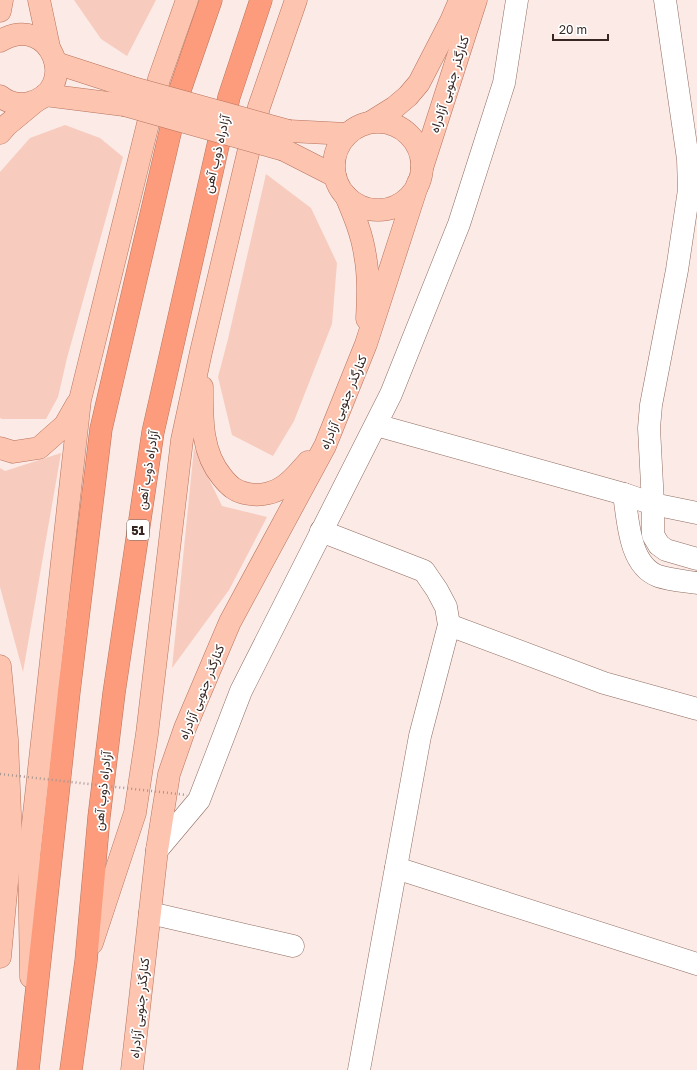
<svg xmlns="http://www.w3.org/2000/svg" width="697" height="1070" viewBox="0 0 697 1070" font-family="'Golos Text',Vazirmatn,sans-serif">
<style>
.green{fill:#f7ccbe}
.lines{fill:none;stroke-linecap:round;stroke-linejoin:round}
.minor-casing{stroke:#8f6c60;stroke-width:23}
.major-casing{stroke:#b7735c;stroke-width:23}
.highway-casing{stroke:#b7735c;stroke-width:23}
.minor{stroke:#fff;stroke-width:22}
.major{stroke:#fdc4b0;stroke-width:22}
.highway{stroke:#fc9c7c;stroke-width:22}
.major-bridge-casing{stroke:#b7735c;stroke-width:23;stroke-linecap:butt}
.path-bridge{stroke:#a69691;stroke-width:2.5;stroke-dasharray:1 3;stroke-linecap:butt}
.major-bridge{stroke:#fdc4b0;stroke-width:22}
.labels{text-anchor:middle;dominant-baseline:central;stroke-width:3.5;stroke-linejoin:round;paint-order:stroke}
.shield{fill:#fff;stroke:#726864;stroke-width:1}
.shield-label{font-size:12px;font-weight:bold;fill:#362722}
.street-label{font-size:13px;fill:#362722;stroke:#fff}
</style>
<rect width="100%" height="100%" fill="#fbeae5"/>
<!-- green -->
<g class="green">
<path d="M74 0H156L127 56 101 39Z"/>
<path d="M65 125 100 138 123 157 67 358 58 397 46 419H2L0 418V172L30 138Z"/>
<path d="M266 174 311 208 337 263 332 324 294 421 273 456 232 435 218 377 228 339Z"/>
<path d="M194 448 222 506 267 517 229 590 172 668Z"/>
<path d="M61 453 23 672 0 587V468L5 471Z"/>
</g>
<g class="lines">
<defs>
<g id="minor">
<path d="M665 0 688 159 689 190 677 270 651 405 649 428 653 504V535L659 545 666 550 697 559"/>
<path d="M376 425 624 494 653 504 697 513"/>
<path d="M624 494C628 520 629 565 658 576 670 580 684 581 697 583"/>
<path d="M321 531 424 571 437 590 446 607 449 625 420 736 359 1070"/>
<path d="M449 625 604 683 697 709"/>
<path d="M157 850 199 800 241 691 391 394 459 224 504 83 517 0"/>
<path d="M396 868 697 964"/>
<path d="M150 913 293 946"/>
</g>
<g id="major">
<path d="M39 0 49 47"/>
<path d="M0 11 2 0"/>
<path d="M0 41C51 11 81 90 29 103 19 105 8 103 0 96"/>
<path d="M56 63 130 87"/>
<path d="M45 95 124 105"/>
<path d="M371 122 395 107 408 96 419 83 451 21 460 0"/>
<circle cx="378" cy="166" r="44"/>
<path d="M289 131 347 134"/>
<path d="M0 133 7 125 36 101"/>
<path d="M284 150 335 176"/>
<path d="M422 168 476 0"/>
<path d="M346 196C354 215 362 234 365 255 369 276 368 298 367 319"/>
<path d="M202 387C202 418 201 452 222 477 230 487 236 492 249 494 261 496 275 493 284 486 293 480 301 470 308 462"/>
<path d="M0 448 13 452 39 448 65 425 77 404"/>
<path d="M0 666 7 739 11 839 0 957"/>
<path d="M92 943 135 813 147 734 182 440 201 352 259 107 296 0"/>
<path d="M31 977 29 859 80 400 159 79 187 0"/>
<path d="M132 1070 157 850 169 774 185 728 230 622 325 446 366 344 418 183"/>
</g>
<g id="highway">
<path d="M28 1070 69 692 101 429 180 90 211 0"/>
<path d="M71 1070 86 961 99 817 114 693 153 432 229 97 261 0"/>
</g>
</defs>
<!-- minor casing -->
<use href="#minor" class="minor-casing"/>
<!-- major casing -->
<use href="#major" class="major-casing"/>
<!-- highway casing -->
<use href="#highway" class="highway-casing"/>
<!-- minor -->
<use href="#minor" class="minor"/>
<!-- major -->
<use href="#major" class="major"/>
<!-- highway -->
<use href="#highway" class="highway"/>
<defs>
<g id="major-bridge">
<path d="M130 87 289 131"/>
<path d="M124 105 284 150"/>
</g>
</defs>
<!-- major-bridge casing -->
<use href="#major-bridge" class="major-bridge-casing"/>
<!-- path-bridge -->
<path class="path-bridge" d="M0 774 187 795"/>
<!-- major-bridge -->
<use href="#major-bridge" class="major-bridge"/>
</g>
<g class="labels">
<!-- shield labels -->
<rect class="shield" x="127" y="520" width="22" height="20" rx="3"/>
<g class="shield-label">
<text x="138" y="530">51</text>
</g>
<!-- street labels -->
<g class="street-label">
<text transform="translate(449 84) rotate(-72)">کنارگذر جنوبی آزادراه</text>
<text transform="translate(216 154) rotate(-77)">آزادراه ذوب آهن</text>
<text transform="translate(343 402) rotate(-67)">کنارگذر جنوبی آزادراه</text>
<text transform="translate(147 470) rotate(-81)">آزادراه ذوب آهن</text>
<text transform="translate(201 692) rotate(-68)">کنارگذر جنوبی آزادراه</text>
<text transform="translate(102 791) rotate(-84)">آزادراه ذوب آهن</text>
<text transform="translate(139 1008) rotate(-84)">کنارگذر جنوبی آزادراه</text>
</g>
</g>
<!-- scale -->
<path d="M553 34v6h55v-6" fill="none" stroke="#362722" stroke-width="2"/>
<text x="559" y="34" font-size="12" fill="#362722" stroke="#ffffff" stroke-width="3" paint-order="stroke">20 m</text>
</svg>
